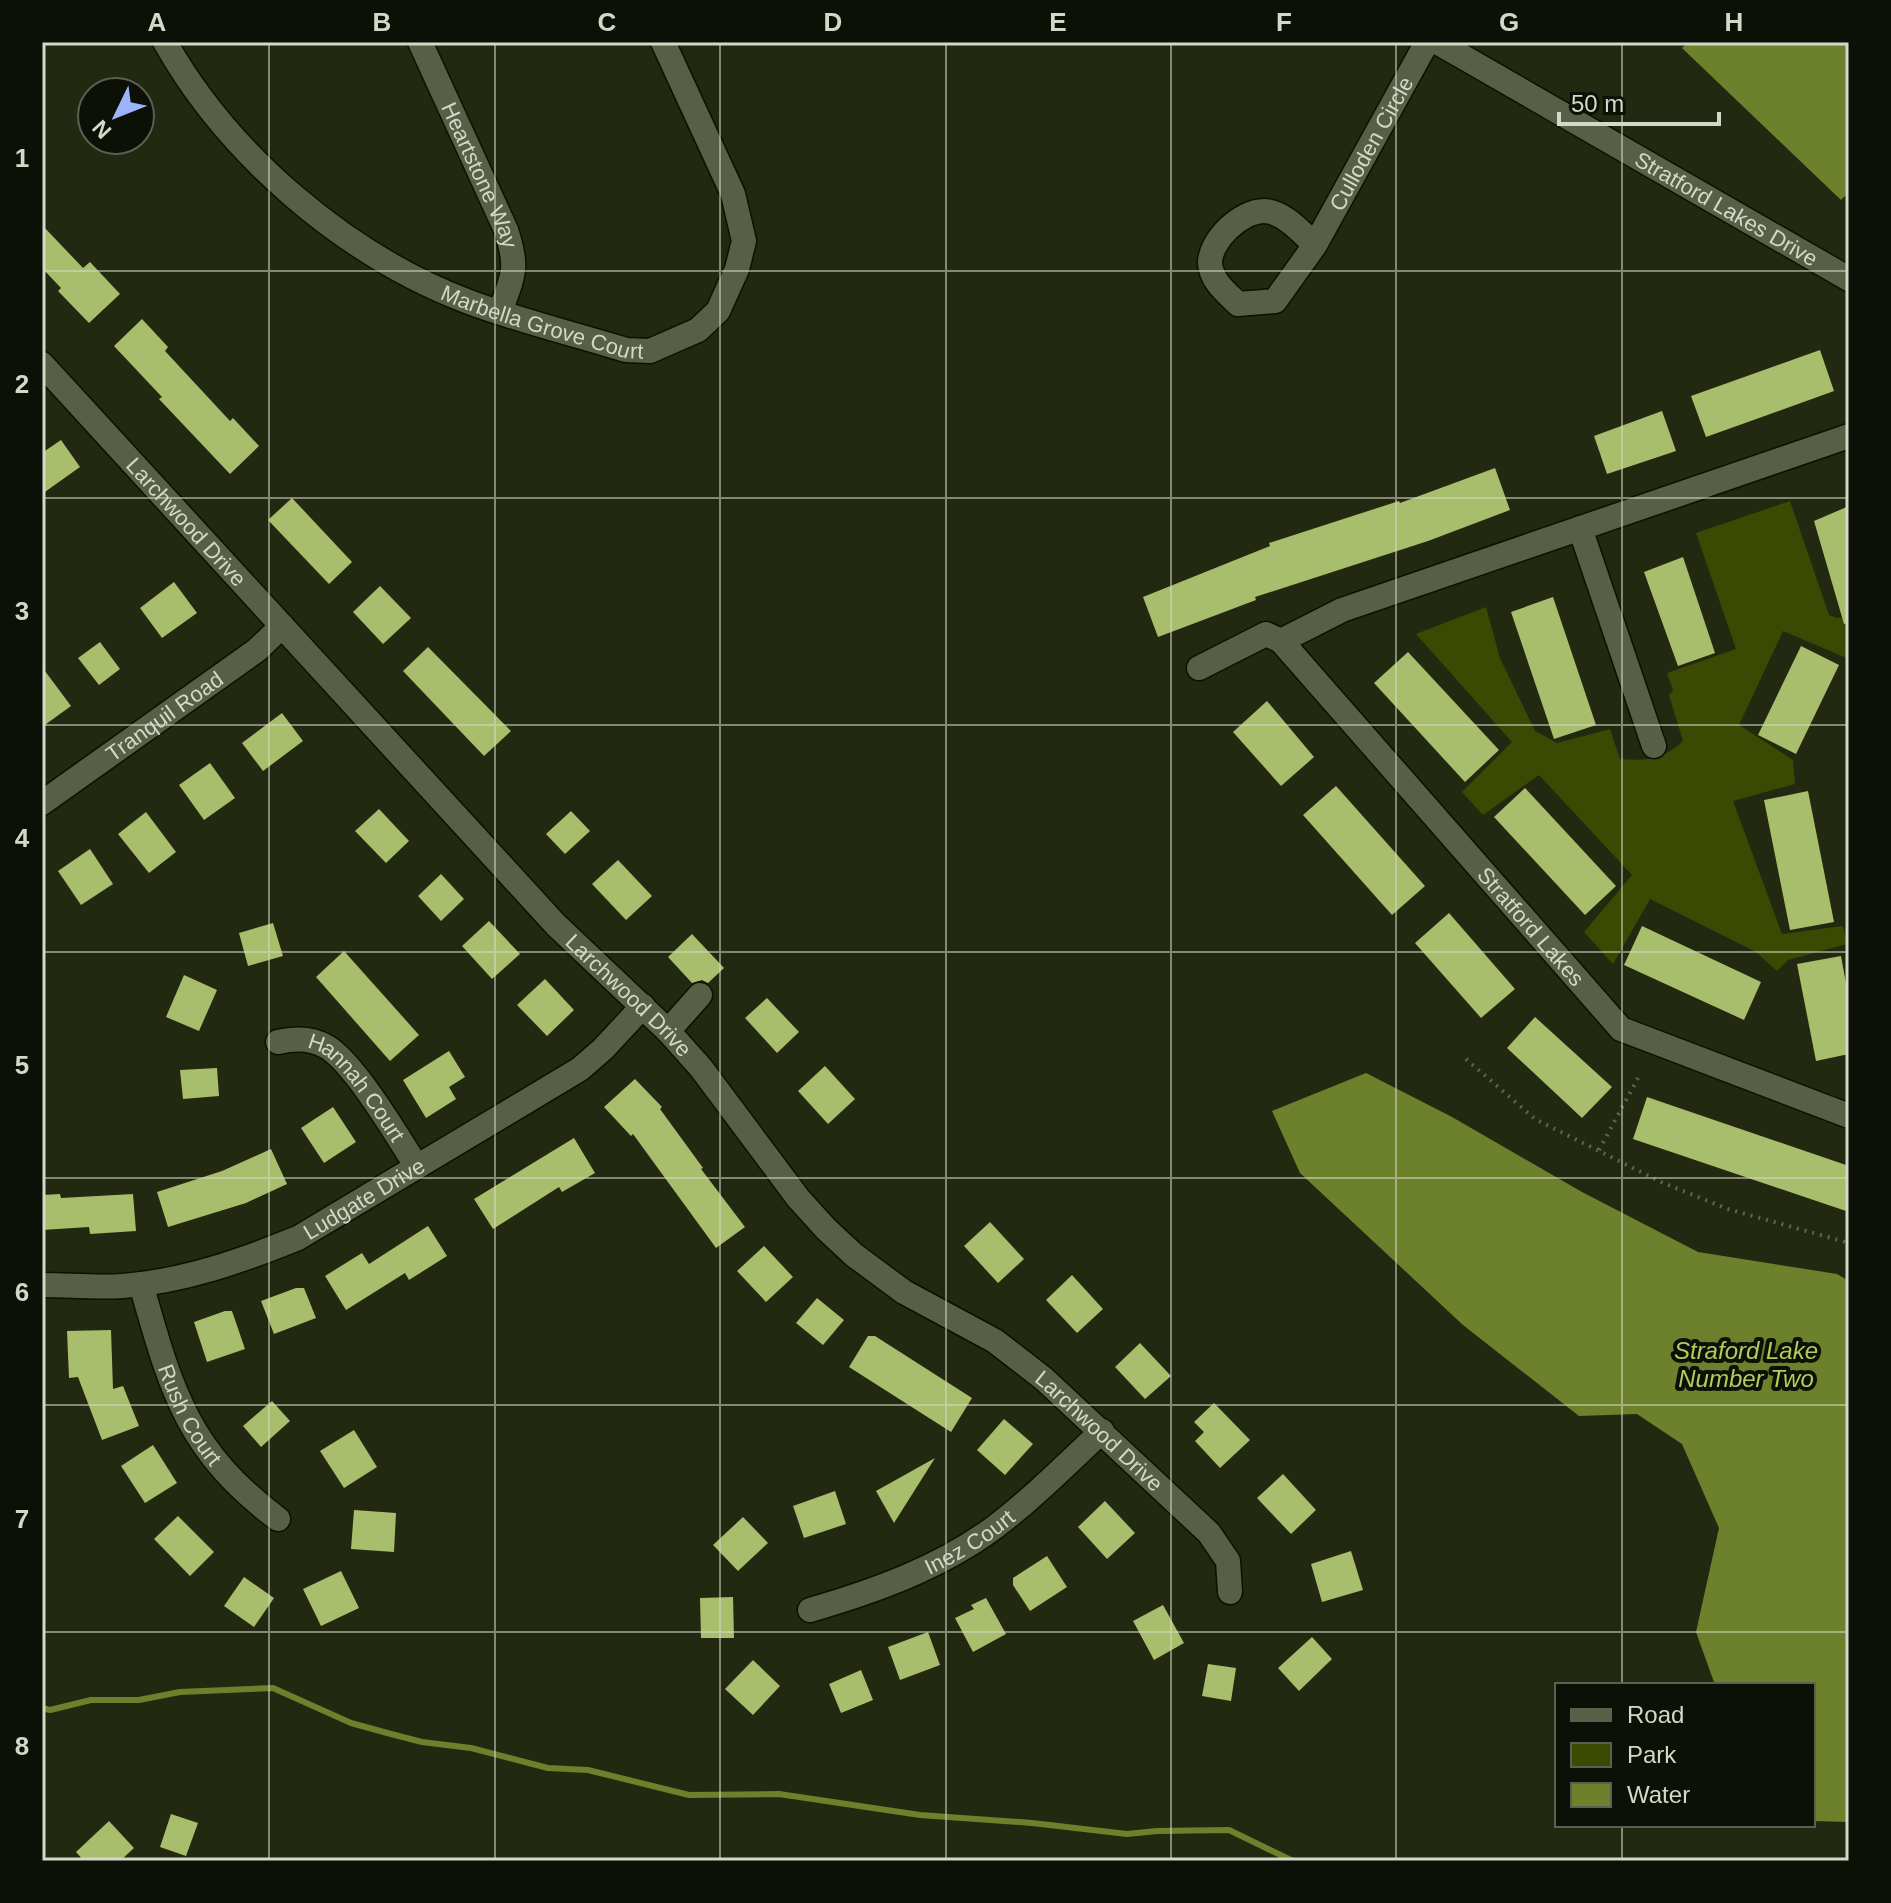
<svg xmlns="http://www.w3.org/2000/svg" width="1891" height="1903" viewBox="0 0 1891 1903" font-family="Arial,sans-serif">
<style>
.green{fill:#3c4902}
.water{fill:#6d802c}
.lines{fill:none;stroke-linecap:round;stroke-linejoin:round}
.stream{stroke:#6d802c;stroke-width:6}
.building{fill:#a9be6c}
.minor-casing{stroke:#0c1100;stroke-width:27}
.path{stroke:#5f654f;stroke-width:4;stroke-dasharray:2 6;stroke-linecap:butt}
.minor{stroke:#575f44;stroke-width:24}
.grid{fill:none;stroke:#d3d8c8;stroke-width:2;stroke-opacity:0.55}
.labels{text-anchor:middle;dominant-baseline:central;stroke-width:8;stroke-linejoin:round;paint-order:stroke}
.street-label{font-size:22px;fill:#d3d8c8;stroke:#0d1006}
.water-label{font-size:24px;font-style:italic;fill:#b2cc5d;stroke:#0d1006}
.neatline{fill:none;stroke:#d3d8c8;stroke-width:3}
.grid-label{font-size:26px;text-anchor:middle;font-weight:bold;fill:#d3d8c8}
</style>
<rect width="100%" height="100%" fill="#232910"/>
<!-- green -->
<path class="green" d="M1790 501 1829 615 1837 618 1849 617V659L1783 631 1739 725 1793 760 1795 784 1733 801 1782 934 1843 926 1847 944 1788 960 1777 971 1756 952 1650 899 1613 964 1584 932 1632 875 1539 775 1483 815 1462 792 1512 742 1416 634 1486 607 1500 658 1535 731 1557 743 1610 729 1620 759C1647 761 1663 760 1683 741L1669 695 1673 690 1667 673 1736 649 1696 533Z"/>
<!-- water -->
<g class="water">
<path d="M1688 42H1849V192L1841 200 1682 48Z"/>
<path d="M1366 1073 1452 1117 1582 1192 1698 1252 1837 1274 1849 1281V1822L1813 1821V1685H1715L1696 1632 1719 1528 1682 1444 1637 1414 1579 1416 1463 1325 1300 1173 1272 1111Z"/>
</g>
<g class="lines">
<!-- stream -->
<path class="stream" d="M42 1708 50 1710 91 1700H139L180 1692 273 1688 351 1723 391 1734 422 1742 471 1748 548 1768 588 1770 689 1795 779 1794 920 1815 1032 1823 1127 1834 1157 1831 1229 1830 1293 1861"/>
</g>
<!-- building -->
<g class="building">
<path d="M42 225 83 268 90 262 120 294 89 323 58 291 61 288 42 268Z"/>
<path d="M142 319 168 347 165 351 230 421 233 418 259 446 230 474 159 399 162 397 114 346Z"/>
<path d="M1820 350 1834 391 1706 437 1691 396Z"/>
<path d="M1662 411 1676 451 1607 474 1594 436Z"/>
<path d="M61 440 80 467 42 494V453Z"/>
<path d="M1495 468 1510 510 1428 541 1255 597 1256 600 1158 637 1143 597 1270 546 1269 543 1399 501 1400 503Z"/>
<path d="M292 498 352 562 329 584 268 520Z"/>
<path d="M1849 506V623L1844 624 1814 521Z"/>
<path d="M1683 557 1715 653 1678 666 1644 572Z"/>
<path d="M174 582 197 613 162 638 140 608Z"/>
<path d="M380 586 411 618 383 644 353 612Z"/>
<path d="M1553 597 1596 725 1554 739 1511 612Z"/>
<path d="M100 642 120 669 99 685 78 658Z"/>
<path d="M1801 646 1839 665 1796 754 1758 735Z"/>
<path d="M428 647 511 731 484 756 403 671Z"/>
<path d="M1408 652 1499 750 1465 782 1374 683Z"/>
<path d="M42 667 71 706 42 727Z"/>
<path d="M1267 701 1314 757 1281 786 1233 732Z"/>
<path d="M282 713 303 741 263 771 242 743Z"/>
<path d="M210 763 235 798 204 820 179 785Z"/>
<path d="M1336 786 1425 886 1392 915 1303 815Z"/>
<path d="M1525 788 1616 886 1585 915 1494 817Z"/>
<path d="M1808 791 1834 922 1790 930 1764 800Z"/>
<path d="M379 809 409 841 386 863 355 831Z"/>
<path d="M571 811 590 831 565 854 546 834Z"/>
<path d="M146 812 176 852 149 873 118 834Z"/>
<path d="M90 849 113 884 81 905 58 871Z"/>
<path d="M618 860 652 896 626 920 592 884Z"/>
<path d="M441 874 464 899 441 921 418 896Z"/>
<path d="M1449 913 1515 989 1481 1018 1415 943Z"/>
<path d="M489 921 520 954 492 979 462 946Z"/>
<path d="M273 923 283 956 248 966 239 933Z"/>
<path d="M1642 926 1761 982 1744 1020 1624 965Z"/>
<path d="M692 934 724 968 708 983 702 980 692 983 668 957Z"/>
<path d="M344 951 419 1035 390 1061 316 977Z"/>
<path d="M1841 956 1849 1000V1054L1816 1061 1797 964Z"/>
<path d="M184 975 217 990 199 1031 166 1017Z"/>
<path d="M545 979 574 1010 547 1036 517 1005Z"/>
<path d="M767 998 799 1032 777 1053 745 1018Z"/>
<path d="M1535 1017 1612 1087 1582 1118 1507 1048Z"/>
<path d="M449 1051 465 1077 449 1087 456 1099 426 1118 403 1080Z"/>
<path d="M825 1066 855 1099 828 1124 798 1091Z"/>
<path d="M217 1068 219 1096 183 1099 180 1070Z"/>
<path d="M635 1079 662 1107 660 1109 703 1168 701 1169 745 1227 716 1248 633 1134 631 1136 604 1107Z"/>
<path d="M1647 1097 1849 1166V1212L1633 1139Z"/>
<path d="M333 1107 356 1142 324 1163 301 1128Z"/>
<path d="M574 1138 595 1173 562 1192 559 1187 493 1229 474 1199Z"/>
<path d="M271 1149 287 1184 246 1203 168 1227 157 1192 222 1171Z"/>
<path d="M60 1194 61 1198 133 1194 136 1231 90 1234 89 1227 42 1230V1195Z"/>
<path d="M990 1222 1024 1259 998 1283 964 1246Z"/>
<path d="M428 1226 447 1256 409 1280 405 1273 346 1310 325 1276 362 1253 369 1264Z"/>
<path d="M764 1246 793 1277 766 1302 737 1271Z"/>
<path d="M1072 1275 1103 1309 1077 1333 1046 1300Z"/>
<path d="M296 1288H304L316 1318 274 1334 261 1301Z"/>
<path d="M817 1298 844 1320 823 1345 796 1323Z"/>
<path d="M225 1311H232L245 1349 207 1362 194 1322Z"/>
<path d="M111 1330 113 1389 123 1386 139 1426 102 1440 78 1377 69 1378 67 1331Z"/>
<path d="M868 1336H875L972 1398 951 1432 849 1367Z"/>
<path d="M1140 1343 1171 1376 1145 1399 1115 1367Z"/>
<path d="M272 1401 290 1421 261 1447 243 1426Z"/>
<path d="M1214 1403 1250 1440 1220 1468 1195 1441 1204 1432 1194 1422Z"/>
<path d="M1004 1419 1033 1444 1005 1475 977 1450Z"/>
<path d="M354 1430 377 1467 344 1488 320 1451Z"/>
<path d="M153 1445 177 1483 145 1503 121 1466Z"/>
<path d="M935 1458 894 1523 876 1491Z"/>
<path d="M1283 1474 1316 1510 1291 1534 1257 1498Z"/>
<path d="M835 1491 846 1524 804 1538 793 1506Z"/>
<path d="M1105 1501 1135 1533 1107 1559 1078 1527Z"/>
<path d="M354 1510 396 1513 394 1552 351 1549Z"/>
<path d="M178 1516 214 1552 190 1576 154 1539Z"/>
<path d="M743 1517 768 1543 738 1571 713 1545Z"/>
<path d="M1351 1551 1363 1590 1322 1602 1311 1564Z"/>
<path d="M1047 1556 1067 1587 1030 1611 1013 1585V1578Z"/>
<path d="M341 1571 359 1608 321 1626 303 1589Z"/>
<path d="M244 1577 274 1598 254 1627 224 1606Z"/>
<path d="M733 1597 734 1638H701L700 1598Z"/>
<path d="M986 1598 1006 1634 973 1652 955 1618 974 1609 971 1605Z"/>
<path d="M1163 1605 1184 1643 1154 1660 1133 1621Z"/>
<path d="M928 1632 940 1665 900 1680 888 1647Z"/>
<path d="M1312 1637 1332 1659 1299 1691 1278 1668Z"/>
<path d="M753 1660 780 1686 753 1715 725 1689Z"/>
<path d="M1208 1664 1236 1668 1231 1701 1202 1696Z"/>
<path d="M861 1670 873 1700 841 1713 829 1684Z"/>
<path d="M171 1814 198 1823 186 1856 160 1847Z"/>
<path d="M109 1821 134 1848 120 1861H84L76 1852Z"/>
</g>
<g class="lines">
<defs>
<g id="minor">
<path id="s1" d="M165 42C229 156 347 256 469 302 520 321 574 334 626 350L650 351 698 330 718 311 737 269 744 241 733 194 663 42"/>
<path id="s2" d="M420 42 506 230C519 269 513 275 500 312"/>
<path id="s3" d="M1437 42 1849 279"/>
<path id="s4" d="M1315 245C1302 233 1283 211 1264 211 1241 211 1210 240 1210 263 1211 281 1227 293 1238 304L1275 301 1315 245 1427 42"/>
<path id="s5" d="M42 364 556 925 668 1031 701 1068 798 1198 826 1229 854 1255 904 1292 995 1341 1044 1379 1209 1533 1228 1561 1230 1592"/>
<path id="s6" d="M1849 436 1342 610 1281 641 1621 1029 1849 1116"/>
<path d="M1580 528 1654 746"/>
<path d="M1199 668 1266 634 1281 641"/>
<path id="s7" d="M42 803 257 650 282 626"/>
<path d="M668 1031 700 995"/>
<path id="s8" d="M278 1042C295 1038 312 1038 327 1047 355 1064 398 1137 417 1167"/>
<path id="s9" d="M141 1284C171 1389 186 1450 278 1519"/>
<path id="s10" d="M42 1285C69 1285 96 1288 123 1286 185 1281 241 1261 298 1238L580 1069 603 1049 643 1006"/>
<path id="s11" d="M810 1610C875 1591 940 1568 995 1527 1033 1498 1067 1464 1102 1431"/>
</g>
</defs>
<!-- minor casing -->
<use href="#minor" class="minor-casing"/>
<!-- path -->
<g class="path">
<path d="M1466 1059 1535 1119 1661 1182 1728 1209 1849 1243"/>
<path d="M1599 1150 1638 1078"/>
</g>
<!-- minor -->
<use href="#minor" class="minor"/>
</g>
<!-- grid -->
<path class="grid" d="M269 42V1861M495 42V1861M720 42V1861M946 42V1861M1171 42V1861M1396 42V1861M1622 42V1685M42 271H1849M42 498H1849M42 725H1849M42 952H1849M42 1178H1849M42 1405H1849M42 1632H1849M1622 1825V1861"/>
<g class="labels">
<!-- street labels -->
<g class="street-label">
<text stroke="none"><textPath href="#s4" startOffset="416">Culloden Circle</textPath></text>
<text stroke="none"><textPath href="#s2" startOffset="146">Heartstone Way</textPath></text>
<text stroke="none"><textPath href="#s3" startOffset="334">Stratford Lakes Drive</textPath></text>
<text stroke="none"><textPath href="#s1" startOffset="484">Marbella Grove Court</textPath></text>
<text stroke="none"><textPath href="#s5" startOffset="214">Larchwood Drive</textPath></text>
<text stroke="none"><textPath href="#s7" startOffset="150">Tranquil Road</textPath></text>
<text stroke="none"><textPath href="#s6" startOffset="984">Stratford Lakes</textPath></text>
<text stroke="none"><textPath href="#s5" startOffset="862">Larchwood Drive</textPath></text>
<text stroke="none"><textPath href="#s8" startOffset="100">Hannah Court</textPath></text>
<text stroke="none"><textPath href="#s10" startOffset="340">Ludgate Drive</textPath></text>
<text stroke="none"><textPath href="#s9" startOffset="140">Rush Court</textPath></text>
<text stroke="none"><textPath href="#s5" startOffset="1510">Larchwood Drive</textPath></text>
<text stroke="none"><textPath href="#s11" startOffset="174">Inez Court</textPath></text>
</g>
<!-- water labels -->
<g class="water-label">
<text x="1746" y="1350">Straford Lake<tspan x="1746" dy="28">Number Two</tspan></text>
</g>
</g>
<!-- border -->
<rect width="1891" height="1903" fill="none" stroke="#0d1006" stroke-width="88"/>
<!-- legend -->
<rect x="1555" y="1683" width="260" height="144" fill="#0d1006" stroke="#5c6054" stroke-width="2"/>
<rect x="1571" y="1709" width="40" height="12" fill="#575f44" stroke="#5c6054" stroke-width="2"/>
<text x="1627" y="1723" font-size="24" fill="#d3d8c8">Road</text>
<rect x="1571" y="1743" width="40" height="24" fill="#3c4902" stroke="#5c6054" stroke-width="2"/>
<text x="1627" y="1763" font-size="24" fill="#d3d8c8">Park</text>
<rect x="1571" y="1783" width="40" height="24" fill="#6d802c" stroke="#5c6054" stroke-width="2"/>
<text x="1627" y="1803" font-size="24" fill="#d3d8c8">Water</text>
<!-- north arrow -->
<g transform="translate(116 116) rotate(227)"><circle r="38" fill="#0d1006" stroke="#5c6054" stroke-width="2"/>
<path d="M0-6L14 30L0 20L-14 30Z" fill="#9db4fd"/>
<text y="-12" font-size="22" font-weight="bold" text-anchor="middle" fill="#d3d8c8">N</text>
</g>
<!-- scale -->
<path d="M1559 112v12h160v-12" fill="none" stroke="#d3d8c8" stroke-width="4"/>
<text x="1571" y="112" font-size="24" fill="#d3d8c8" stroke="#0d1006" stroke-width="6" paint-order="stroke">50 m</text>
<rect x="44" y="44" width="1803" height="1815" class="neatline"/>
<g class="grid-label">
<text x="157" y="31">A</text>
<text x="382" y="31">B</text>
<text x="607" y="31">C</text>
<text x="833" y="31">D</text>
<text x="1058" y="31">E</text>
<text x="1284" y="31">F</text>
<text x="1509" y="31">G</text>
<text x="1734" y="31">H</text>
<text x="22" y="167">1</text>
<text x="22" y="393">2</text>
<text x="22" y="620">3</text>
<text x="22" y="847">4</text>
<text x="22" y="1074">5</text>
<text x="22" y="1301">6</text>
<text x="22" y="1528">7</text>
<text x="22" y="1755">8</text>
</g>
</svg>
